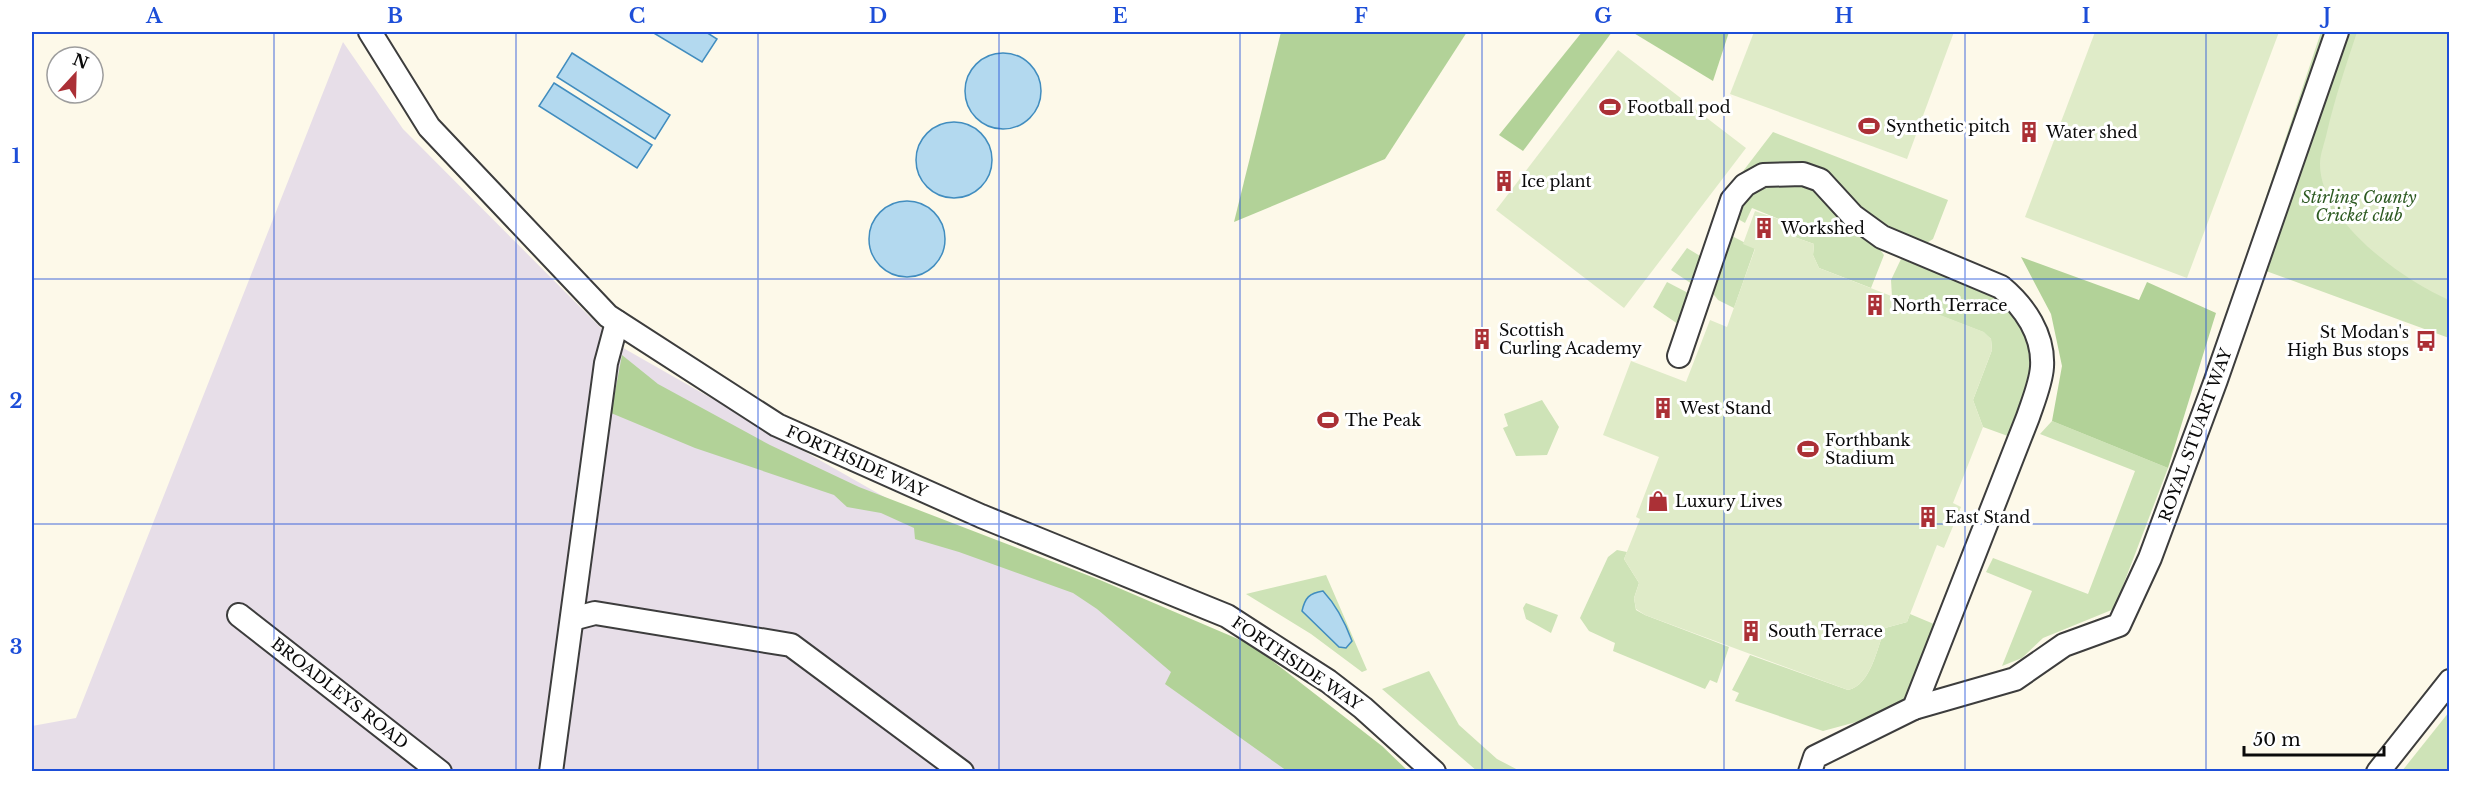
<svg xmlns="http://www.w3.org/2000/svg" width="2481" height="803" viewBox="0 0 2481 803" font-family="'Libre Baskerville',serif">
<style>
.industrial{fill:#e7dee8}
.green{fill:#cee3b7}
.forest{fill:#b2d298}
.pitch{fill:#dfebc8}
.water{fill:#b3d9ef;stroke:#418dbf;stroke-width:1.5}
.lines{fill:none;stroke-linecap:round;stroke-linejoin:round}
.minor-casing{stroke:#3d3d3d;stroke-width:26}
.minor{stroke:#fff;stroke-width:22}
.grid{fill:none;stroke:#1d4ed8;stroke-width:1.5;stroke-opacity:0.55}
.labels{text-anchor:middle;dominant-baseline:central;stroke-width:6;stroke-linejoin:round;paint-order:stroke}
.poi-label{font-size:16px;fill:#0a0a0a;stroke:#fff;text-anchor:start}
.park-label{font-size:16px;font-style:italic;fill:#2d5a22;stroke:#fff}
.street-label{font-size:16px;fill:#0a0a0a;stroke:#fff}
.neatline{fill:none;stroke:#1d4ed8;stroke-width:2}
.grid-label{font-size:20px;text-anchor:middle;font-weight:bold;fill:#1d4ed8}
</style>
<rect width="100%" height="100%" fill="#fdf9e9"/>
<!-- industrial -->
<path class="industrial" d="M343 42 403 129 618 345 895 503 1232 640 1379 772H32V726L76 718Z"/>
<!-- green -->
<g class="green">
<path d="M2321 32H2449V338L2244 263Z"/>
<path d="M1773 132 1948 200 1933 239 1925 244 1912 245 1779 170 1721 200Z"/>
<path d="M1800 184 1817 188 1872 239 1884 255 1871 288 1819 268 1813 255 1814 244 1783 233 1786 222 1752 208 1745 223 1738 219C1746 184 1770 186 1800 184Z"/>
<path d="M1732 236 1755 248 1734 308 1718 300 1711 291Z"/>
<path d="M1687 248 1705 259 1695 286 1671 270Z"/>
<path d="M1901 259 1972 286 2006 303 2021 323 2038 370 2016 439 1983 427 1973 400 1992 350 1991 339 1983 332 1892 297 1891 280Z"/>
<path d="M1667 282 1692 295 1678 324 1653 307Z"/>
<path d="M1542 400 1559 427 1547 455 1516 456 1503 428 1508 426 1504 414Z"/>
<path d="M2052 421 2168 468 2114 609 2043 638 2022 658 2002 666 2032 591 1986 572 1993 558 2088 594 2135 471 2040 434Z"/>
<path d="M1617 550 1627 552 1624 559 1639 583 1634 598 1636 610 1645 615 1729 647 1717 683 1710 680 1705 689 1613 651 1615 643 1589 631 1580 618 1608 557Z"/>
<path d="M1326 575 1367 670 1362 672 1311 634 1246 594Z"/>
<path d="M1526 603 1558 615 1551 633 1526 619 1523 608Z"/>
<path d="M1910 614 1941 627 1908 700 1893 709 1860 721 1823 731 1735 701 1739 693 1732 690 1750 655 1848 690C1871 685 1877 648 1885 628L1907 622Z"/>
<path d="M1429 671 1459 725 1497 759 1520 771H1477L1382 689Z"/>
<path d="M2449 712V771H2402Z"/>
</g>
<!-- forest -->
<g class="forest">
<path d="M1281 32H1467L1385 159 1234 222Z"/>
<path d="M1582 32H1612L1523 151 1499 135Z"/>
<path d="M1632 32H1729L1713 81Z"/>
<path d="M2021 257 2139 300 2147 282 2216 313 2168 468 2052 421 2062 366 2051 314Z"/>
<path d="M622 355 658 384 770 445 859 487 1100 580 1252 645 1382 746 1408 771H1287L1165 684 1171 672 1097 609 1073 593 959 552 915 539 914 528 881 513 847 507 834 495 695 448 611 413Z"/>
</g>
<!-- pitch -->
<g class="pitch">
<path d="M1754 32H1954L1907 159 1730 94Z"/>
<path d="M2095 32H2279L2187 278 2025 217Z"/>
<path d="M2357 32H2449V300C2403 280 2319 221 2320 163 2320 154 2325 142 2327 132 2335 98 2346 65 2357 32Z"/>
<path d="M1618 50 1746 148 1624 308 1496 210Z"/>
<path d="M1755 211 1787 222 1783 233 1814 244 1813 255 1819 268 1984 332 1991 339 1992 350 1973 400 1983 427 1953 503 1961 507 1944 548 1937 545 1907 622 1885 628C1877 648 1871 685 1848 690L1645 615 1636 609 1634 598 1639 583 1624 559 1640 519 1636 517 1659 457 1603 435 1631 361 1686 382 1710 320 1727 327 1755 249 1743 244Z"/>
</g>
<!-- water -->
<g class="water">
<path d="M652 32H706L717 39 702 62Z"/>
<circle cx="1003" cy="91" r="38"/>
<path d="M572 53 670 115 655 139 557 77Z"/>
<path d="M554 83 652 145 637 168 539 106Z"/>
<circle cx="954" cy="160" r="38"/>
<circle cx="907" cy="239" r="38"/>
<path d="M1323 591C1337 606 1345 622 1352 641L1346 648 1339 647 1302 611C1305 598 1309 593 1323 591Z"/>
</g>
<g class="lines">
<defs>
<g id="minor">
<path d="M370 32 429 127 608 316 777 425 981 516 1227 616 1328 681 1363 708 1434 772"/>
<path d="M1679 356 1732 200 1745 185 1763 175 1803 174 1820 180 1853 216 1882 237 2001 287C2025 307 2044 335 2042 367 2041 383 2033 402 2028 417L1914 708 1815 757 1810 772"/>
<path d="M239 615 440 772"/>
<path d="M572 619 595 613 791 645 962 772"/>
<path d="M1914 708 2015 679 2064 645 2119 625 2150 558 2216 380 2337 32"/>
<path d="M551 772 606 363 617 322"/>
<path d="M2378 772 2450 681"/>
</g>
</defs>
<!-- minor casing -->
<use href="#minor" class="minor-casing"/>
<!-- minor -->
<use href="#minor" class="minor"/>
</g>
<!-- grid -->
<path class="grid" d="M274 32V772M516 32V772M758 32V772M999 32V772M1240 32V772M1482 32V772M1724 32V772M1965 32V772M2206 32V772M32 279H2450M32 524H2450"/>
<!-- icons -->
<defs>
<symbol id="stadium-bare" viewBox="-9 -9 18 18"><path d="M0-5a6.5 5 0 1 0 0 10a6.5 5 0 1 0 0-10ZM-3.5-1.8h7v3.6h-7Z" fill="#ab3036" stroke="#fff" stroke-width="2.5" paint-order="stroke"/></symbol>
<symbol id="building-bare" viewBox="-9 -9 18 18"><path d="M-4-6H4V6H1V3H-1V6H-4ZM-2.5-4.3h1.7v1.8h-1.7ZM.8-4.3h1.7v1.8H.8ZM-2.5-1h1.7V.8h-1.7ZM.8-1h1.7V.8H.8Z" fill="#ab3036" stroke="#fff" stroke-width="2.5" paint-order="stroke"/></symbol>
<symbol id="bus-bare" viewBox="-9 -9 18 18"><path d="M-5-6H5V4H4V6H2V4H-2V6H-4V4H-5ZM-3.5-4V0h7V-4ZM-3.5 1.2v1.5H-2V1.2ZM2 1.2v1.5H3.5V1.2Z" fill="#ab3036" stroke="#fff" stroke-width="2.5" paint-order="stroke"/></symbol>
<symbol id="shop-bare" viewBox="-9 -9 18 18"><path d="M-5-2.5h2.3a2.7 3.5 0 0 1 5.4 0H5L5.5 6h-11ZM-1.5-2.5h3a1.5 2.3 0 0 0-3 0Z" fill="#ab3036" stroke="#fff" stroke-width="2.5" paint-order="stroke"/></symbol>
</defs>
<g fill-rule="evenodd">
<use href="#stadium-bare" x="1595" y="92" width="30" height="30"/>
<use href="#stadium-bare" x="1854" y="111" width="30" height="30"/>
<use href="#building-bare" x="2014" y="117" width="30" height="30"/>
<use href="#building-bare" x="1489" y="166" width="30" height="30"/>
<use href="#building-bare" x="1749" y="213" width="30" height="30"/>
<use href="#building-bare" x="1860" y="290" width="30" height="30"/>
<use href="#building-bare" x="1467" y="324" width="30" height="30"/>
<use href="#bus-bare" x="2411" y="326" width="30" height="30"/>
<use href="#building-bare" x="1648" y="393" width="30" height="30"/>
<use href="#stadium-bare" x="1313" y="405" width="30" height="30"/>
<use href="#stadium-bare" x="1793" y="434" width="30" height="30"/>
<use href="#shop-bare" x="1643" y="486" width="30" height="30"/>
<use href="#building-bare" x="1913" y="502" width="30" height="30"/>
<use href="#building-bare" x="1736" y="616" width="30" height="30"/>
</g>
<g class="labels">
<!-- poi labels -->
<g class="poi-label">
<text x="1627" y="107">Football pod</text>
<text x="1886" y="126">Synthetic pitch</text>
<text x="2046" y="132">Water shed</text>
<text x="1521" y="181">Ice plant</text>
<text x="1781" y="228">Workshed</text>
<text x="1892" y="305">North Terrace</text>
<text x="1499" y="330">Scottish<tspan x="1499" dy="18">Curling Academy</tspan></text>
<text x="2409" y="332" text-anchor="end">St Modan's<tspan x="2409" dy="18">High Bus stops</tspan></text>
<text x="1680" y="408">West Stand</text>
<text x="1345" y="420">The Peak</text>
<text x="1825" y="440">Forthbank<tspan x="1825" dy="18">Stadium</tspan></text>
<text x="1675" y="501">Luxury Lives</text>
<text x="1945" y="517">East Stand</text>
<text x="1768" y="631">South Terrace</text>
</g>
<!-- park labels -->
<g class="park-label">
<text x="2359" y="197">Stirling County<tspan x="2359" dy="18">Cricket club</tspan></text>
</g>
<!-- street labels -->
<g class="street-label">
<text transform="translate(2195 435) rotate(-70)">ROYAL STUART WAY</text>
<text transform="translate(857 461) rotate(24)">FORTHSIDE WAY</text>
<text transform="translate(1297 663) rotate(34)">FORTHSIDE WAY</text>
<text transform="translate(340 693) rotate(38)">BROADLEYS ROAD</text>
</g>
</g>
<!-- border -->
<rect width="2481" height="803" fill="none" stroke="#ffffff" stroke-width="66"/>
<!-- north arrow -->
<g transform="translate(75 75) rotate(22)"><circle r="28" fill="#ffffff" stroke="#9d9d9d" stroke-width="1.5"/>
<path d="M0-4.5L10 22L0 15L-10 22Z" fill="#ab3036"/>
<text y="-9" font-size="16" font-weight="bold" text-anchor="middle" fill="#0a0a0a">N</text>
</g>
<!-- scale -->
<path d="M2244 746v9h140v-9" fill="none" stroke="#0a0a0a" stroke-width="3"/>
<text x="2253" y="746" font-size="18" fill="#0a0a0a" stroke="#ffffff" stroke-width="4.5" paint-order="stroke">50 m</text>
<rect x="33" y="33" width="2415" height="737" class="neatline"/>
<g class="grid-label">
<text x="154" y="23">A</text>
<text x="395" y="23">B</text>
<text x="637" y="23">C</text>
<text x="878" y="23">D</text>
<text x="1120" y="23">E</text>
<text x="1361" y="23">F</text>
<text x="1603" y="23">G</text>
<text x="1844" y="23">H</text>
<text x="2086" y="23">I</text>
<text x="2327" y="23">J</text>
<text x="16" y="163">1</text>
<text x="16" y="408">2</text>
<text x="16" y="654">3</text>
</g>
</svg>
